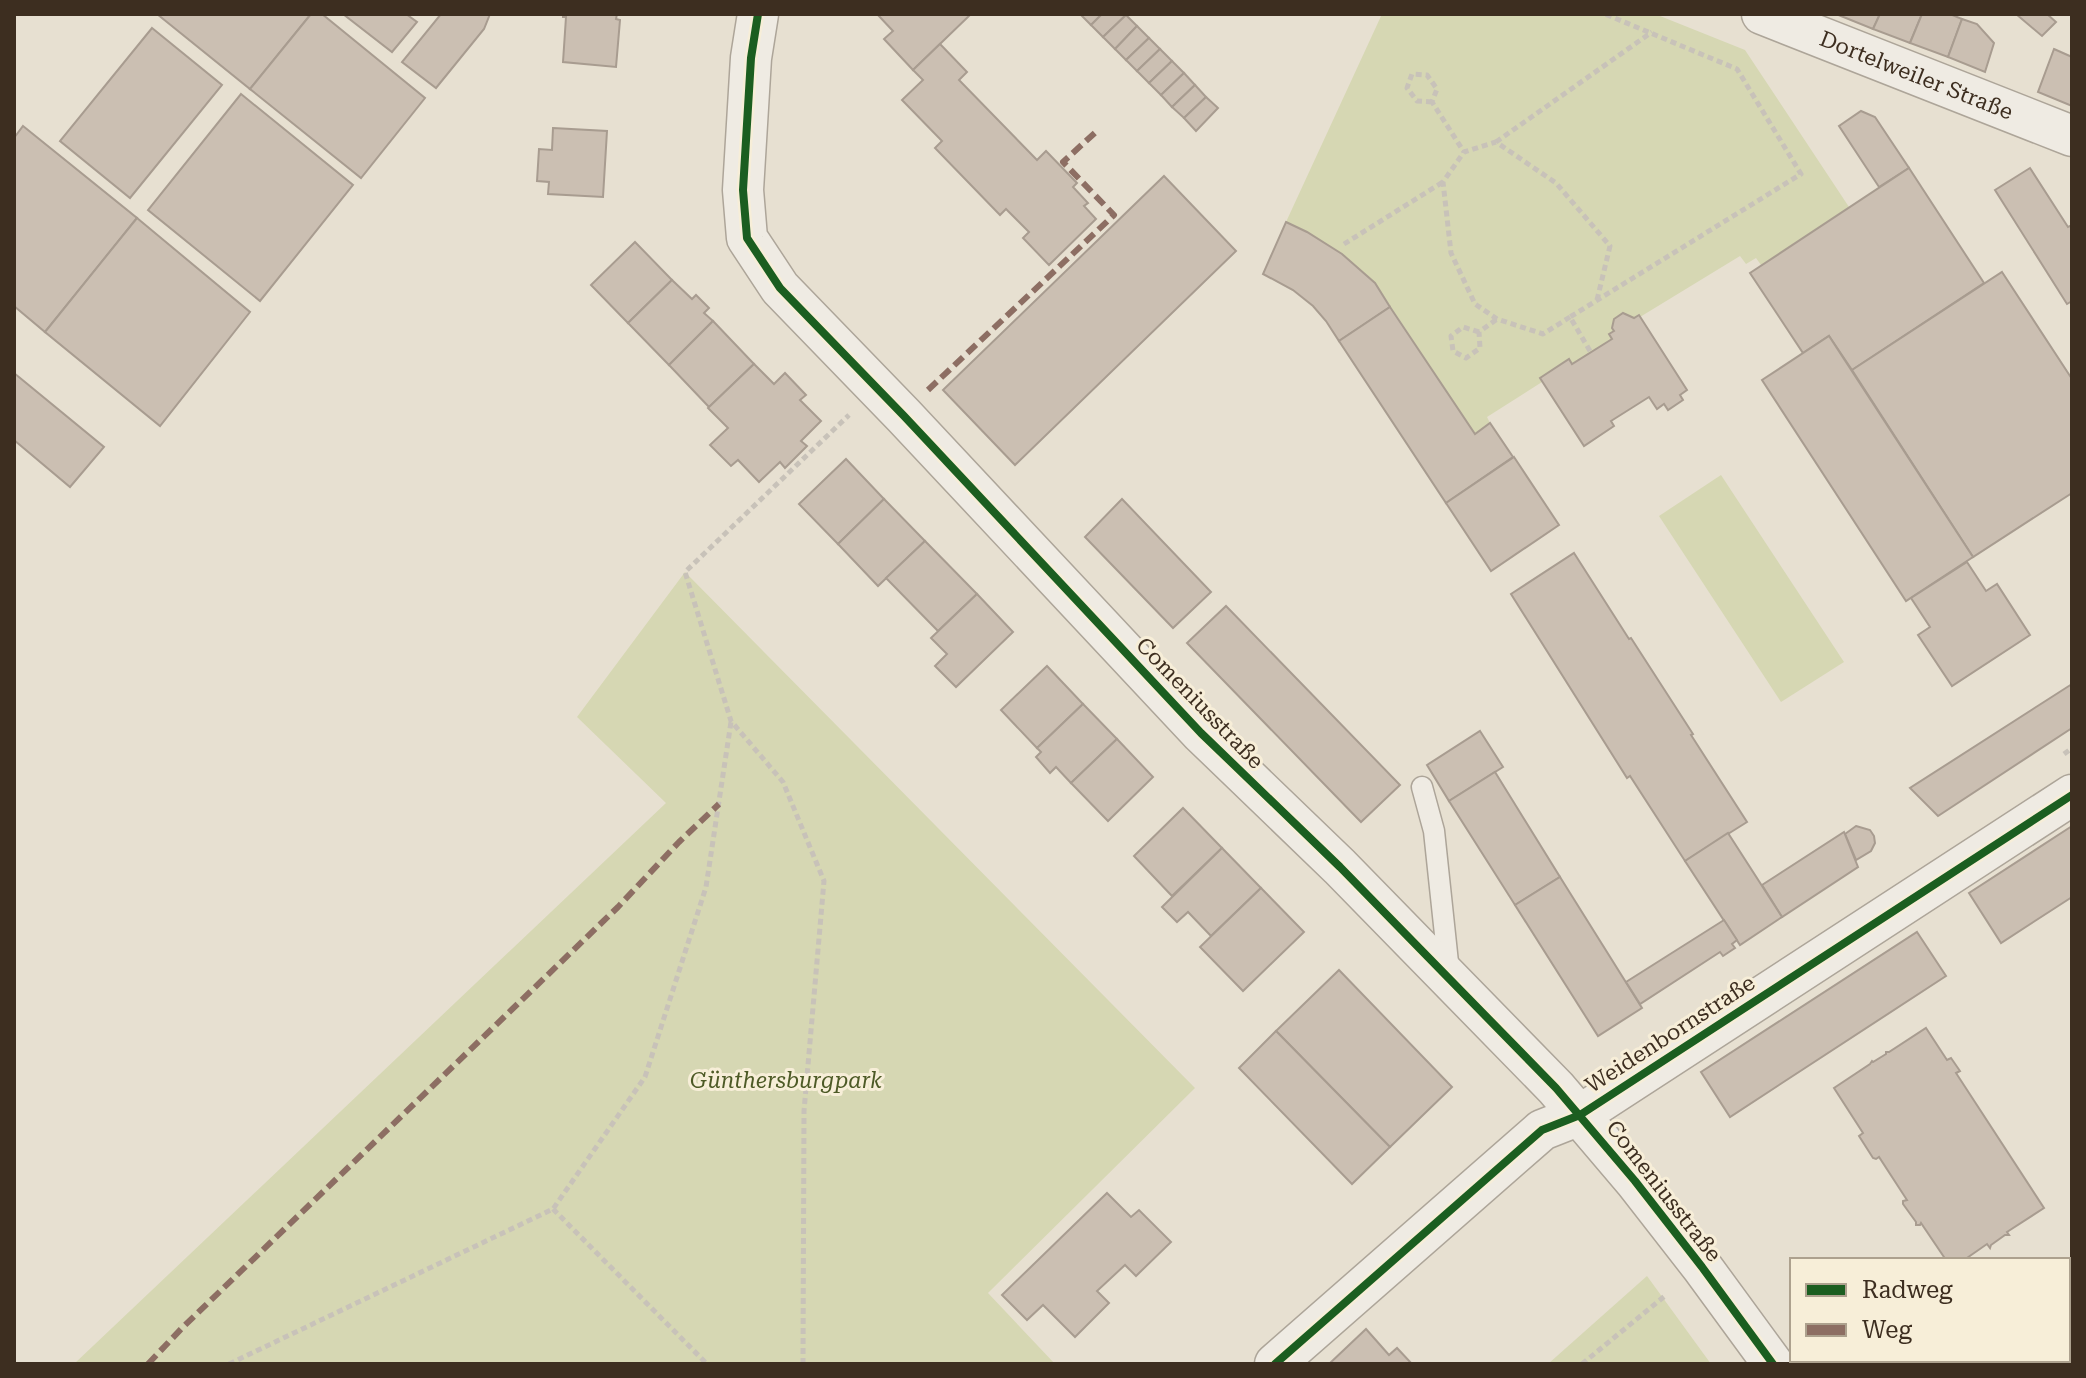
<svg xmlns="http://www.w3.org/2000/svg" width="2086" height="1378" viewBox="0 0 2086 1378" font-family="'Roboto Serif',serif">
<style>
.green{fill:#d6d7b3}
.building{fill:#cbbfb2;stroke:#a89c90;stroke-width:2}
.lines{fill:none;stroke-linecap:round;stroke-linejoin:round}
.lane-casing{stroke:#ada599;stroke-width:23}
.street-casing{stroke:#ada599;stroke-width:43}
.path{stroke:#c8c2b9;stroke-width:5;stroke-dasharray:6 4;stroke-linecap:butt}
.lane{stroke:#efebe3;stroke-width:20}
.street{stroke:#efebe3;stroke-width:40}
.quiet{stroke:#8d6e63;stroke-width:6;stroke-dasharray:12 6;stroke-linecap:butt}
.cycleway-casing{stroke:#f7eed8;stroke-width:13}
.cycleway{stroke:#1b5e20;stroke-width:8}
.labels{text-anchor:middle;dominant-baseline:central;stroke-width:6;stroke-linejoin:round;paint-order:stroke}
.street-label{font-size:22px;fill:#3d2e20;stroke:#f7eed8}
.park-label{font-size:22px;font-style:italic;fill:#4d5a26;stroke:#f7eed8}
</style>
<rect width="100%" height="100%" fill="#e7e0d1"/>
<!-- green -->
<g class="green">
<path d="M1382 14H1655L1745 50 1849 207 1761 265 1756 258 1746 264 1740 256 1640 317 1639 315 1634 318 1614 319 1612 328 1614 331 1609 334 1612 339 1572 364 1569 360 1540 378 1542 382 1487 417 1490 423 1475 434 1375 283 1342 254 1307 232 1286 222Z"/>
<path d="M1721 475 1844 662 1781 702 1659 516Z"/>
<path d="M685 572 1195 1088 988 1293 1055 1364H74L666 803 577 717Z"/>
<path d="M1647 1276 1711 1364H1548Z"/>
</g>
<!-- building -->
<g class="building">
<path d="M157 14H311L250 89Z"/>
<path d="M311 14H322L425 98 361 178 250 89Z"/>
<path d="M343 14H406L417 22 392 52Z"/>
<path d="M441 14H490L484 29 436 88 402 62Z"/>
<path d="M563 14H617L616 19 620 20 616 67 563 62 566 17H563Z"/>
<path d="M877 14H971L913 70 884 39 893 31Z"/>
<path d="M1080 14H1102L1091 25Z"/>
<path d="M1102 14H1126V15L1103 37 1091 25Z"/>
<path d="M1836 14H1880L1873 29Z"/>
<path d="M1880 14H1922L1910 43 1873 29Z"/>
<path d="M1922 14H1950L1962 19 1948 57 1910 43Z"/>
<path d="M2016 14H2047L2056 22 2042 36Z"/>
<path d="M1126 15 1137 26 1115 49 1103 37Z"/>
<path d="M1962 19 1977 24 1994 43 1985 72 1948 57Z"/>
<path d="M1137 26 1149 38 1126 60 1115 49Z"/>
<path d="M152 28 222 85 130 198 60 141Z"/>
<path d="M1149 38 1160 49 1137 71 1126 60Z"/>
<path d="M940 44 967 72 959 80 1037 160 1046 151 1077 183 1073 187 1088 203 1084 206 1096 219 1049 265 1023 238 1029 232 1006 209 1000 215 935 148 942 141 902 100 923 80 913 70Z"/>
<path d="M1160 49 1172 61 1149 83 1137 71Z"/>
<path d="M2054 49 2072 57V106L2038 92Z"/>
<path d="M1172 61 1184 73 1161 95 1149 83Z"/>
<path d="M1184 73 1195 85 1172 107 1161 95Z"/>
<path d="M1195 85 1206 97 1184 118 1172 107Z"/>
<path d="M241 94 353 185 260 301 148 210Z"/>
<path d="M1206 97 1218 108 1196 131 1184 118Z"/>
<path d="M1861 111 1875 117 1909 168 1879 187 1839 126Z"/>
<path d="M23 126 137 218 45 332 14 306V138Z"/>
<path d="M553 128 607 131 603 197 548 194 549 182 537 181 539 149 552 150Z"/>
<path d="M1909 168 1984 283 1852 370 1829 336 1803 353 1750 273Z"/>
<path d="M2030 168 2068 227 2072 225V301L2067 304 1995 190Z"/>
<path d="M1164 176 1236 251 1015 465 943 390Z"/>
<path d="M137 218 250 312 160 426 45 332Z"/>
<path d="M1286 222 1307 232 1342 254 1375 283 1390 307 1339 341 1326 321 1313 306 1293 290 1263 274Z"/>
<path d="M635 242 672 280 628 323 591 285Z"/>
<path d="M2002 272 2072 379V493L1973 557 1852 370Z"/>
<path d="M672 280 692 299 696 295 709 308 704 313 713 321 669 365 628 323Z"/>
<path d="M1390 307 1475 434 1490 423 1513 457 1446 503 1339 341Z"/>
<path d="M1623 313 1634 318 1639 315 1687 390 1680 395 1683 400 1668 410 1664 404 1657 409 1649 397 1611 421 1614 426 1584 446 1540 378 1569 359 1572 364 1612 339 1609 334 1614 331 1612 328 1614 319Z"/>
<path d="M713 321 754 364 709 407 669 365Z"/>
<path d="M1829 336 1973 557 1906 601 1762 380Z"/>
<path d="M754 364 774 384 785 373 806 395 800 400 821 421 801 441 807 446 785 468 780 462 759 482 738 460 731 466 710 445 728 428 708 408Z"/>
<path d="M14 373 104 447 70 487 14 440Z"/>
<path d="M1514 457 1559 525 1491 571 1446 503Z"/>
<path d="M846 459 884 499 838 544 799 504Z"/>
<path d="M884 499 925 541 878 586 838 544Z"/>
<path d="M1122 499 1211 592 1173 628 1085 537Z"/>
<path d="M925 541 977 594 938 631 886 578Z"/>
<path d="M1574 553 1629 639 1631 638 1693 734 1691 735 1747 822 1685 861 1630 776 1627 778 1511 594Z"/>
<path d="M1967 562 1986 591 1997 584 2030 635 1952 686 1918 635 1930 627 1911 598Z"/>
<path d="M977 594 1013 632 956 687 935 666 947 654 931 638Z"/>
<path d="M1226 606 1400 785 1361 822 1187 643Z"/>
<path d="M1047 666 1083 704 1037 748 1001 710Z"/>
<path d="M2072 684V728L1938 816 1910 788Z"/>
<path d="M1083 704 1117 739 1071 783 1056 767 1050 773 1036 757 1041 752 1037 748Z"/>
<path d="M1480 731 1503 767 1449 801 1427 765Z"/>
<path d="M1117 739 1153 777 1108 821 1071 783Z"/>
<path d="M1495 772 1560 877 1515 905 1449 801Z"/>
<path d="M1183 808 1222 848 1172 896 1134 856Z"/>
<path d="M1856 826 1870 830 1874 836 1875 843 1871 851 1856 860 1845 834Z"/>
<path d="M2072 826V897L2001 943 1969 893Z"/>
<path d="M1844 832 1858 867 1782 917 1762 885Z"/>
<path d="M1728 833 1782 917 1740 945 1685 861Z"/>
<path d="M1222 848 1261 888 1211 936 1188 912 1177 922 1162 907Z"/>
<path d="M1560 877 1642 1008 1598 1036 1515 905Z"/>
<path d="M1261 888 1304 932 1243 991 1200 947Z"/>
<path d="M1724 920 1737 940 1732 944 1735 948 1723 956 1720 952 1640 1004 1626 982Z"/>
<path d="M1917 932 1946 976 1730 1117 1701 1072Z"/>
<path d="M1339 970 1452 1087 1390 1147 1276 1031Z"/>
<path d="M1926 1028 1947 1060 1951 1058 1960 1071 1956 1073 2044 1208 2007 1232 2009 1235H2005L1991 1245 1990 1248 1987 1244 1964 1260H1946L1921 1223 1920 1225H1916V1222L1903 1204V1201L1907 1200 1879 1157 1876 1159 1873 1158 1859 1136 1863 1133 1834 1088 1870 1064 1872 1061 1873 1062 1886 1054V1052H1889Z"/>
<path d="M1276 1031 1390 1147 1352 1184 1239 1068Z"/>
<path d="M1107 1193 1131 1217 1139 1210 1171 1242 1136 1276 1125 1265 1097 1291 1109 1303 1075 1337 1043 1305 1027 1320 1002 1295Z"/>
<path d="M2070 1306H2072V1364L2041 1360H2068V1307Z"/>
<path d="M1366 1329 1389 1355 1397 1348 1412 1364H1329Z"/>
</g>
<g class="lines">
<defs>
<path id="lane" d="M1422 787 1434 831 1449 972"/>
<g id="street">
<path d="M758 14 751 58 743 190 747 238 780 288 904 416 1201 733 1340 867 1556 1088 1635 1181 1702 1267 1773 1364"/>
<path id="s1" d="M1762 14 2072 136"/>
<path d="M1275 1364 1542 1130 1580 1115 2072 795"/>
</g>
</defs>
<!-- lane casing -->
<use href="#lane" class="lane-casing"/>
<!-- street casing -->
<use href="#street" class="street-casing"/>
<!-- path -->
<g class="path">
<path d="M1432 102 1417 101 1407 88 1412 74 1427 75 1437 89 1432 102 1464 152"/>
<path d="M1496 142 1652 32"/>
<path d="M1344 244 1443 182"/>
<path d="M1570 317 1543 334 1497 319 1475 304 1451 253 1443 182 1464 152 1496 142 1556 183 1610 246 1597 300"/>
<path d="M1479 332 1463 327 1451 336 1453 351 1466 358 1480 348 1479 332 1497 319"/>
<path d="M1590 351 1570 317 1801 174 1737 69 1605 14"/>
<path d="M2064 754 2072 748"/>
<path d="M553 1209 707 1364"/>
<path d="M229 1364 553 1209 645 1077 706 887 731 722"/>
<path d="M803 1364 804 1111 824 881 783 782 731 721 685 572 849 415"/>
<path d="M1582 1364 1666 1295"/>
</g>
<!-- lane -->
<use href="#lane" class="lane"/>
<!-- street -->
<use href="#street" class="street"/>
<!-- quiet -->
<g class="quiet">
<path d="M928 390 1114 215 1063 162 1098 130"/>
<path d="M148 1364 182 1328 618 907 679 842 719 804"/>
</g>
<defs>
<g id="cycleway">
<path d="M758 14 751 58 743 190 747 238 780 288 904 416 1201 733 1340 867 1556 1088 1635 1181 1702 1267 1773 1364"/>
<path d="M1275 1364 1542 1130 1580 1115 2072 795"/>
</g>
</defs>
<!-- cycleway casing -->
<use href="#cycleway" class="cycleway-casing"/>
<!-- cycleway -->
<use href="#cycleway" class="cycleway"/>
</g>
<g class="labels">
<!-- street labels -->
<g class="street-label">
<text stroke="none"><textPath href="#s1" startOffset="166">Dortelweiler Straße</textPath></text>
<text transform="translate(1200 703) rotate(46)">Comeniusstraße</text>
<text transform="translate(1670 1034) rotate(-33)">Weidenbornstraße</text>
<text transform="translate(1664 1191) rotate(52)">Comeniusstraße</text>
</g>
<!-- park labels -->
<g class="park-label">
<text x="786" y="1080">Günthersburgpark</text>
</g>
</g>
<!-- border -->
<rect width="2086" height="1378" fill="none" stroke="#3d2e20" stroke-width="32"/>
<!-- legend -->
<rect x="1790" y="1258" width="280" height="104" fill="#f7eed8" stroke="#ada18e" stroke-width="2"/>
<rect x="1806" y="1284" width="40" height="12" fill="#1b5e20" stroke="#ada18e" stroke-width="2"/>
<text x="1862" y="1298" font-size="24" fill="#3d2e20">Radweg</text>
<rect x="1806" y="1324" width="40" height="12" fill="#8d6e63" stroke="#ada18e" stroke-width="2"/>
<text x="1862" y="1338" font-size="24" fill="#3d2e20">Weg</text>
</svg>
